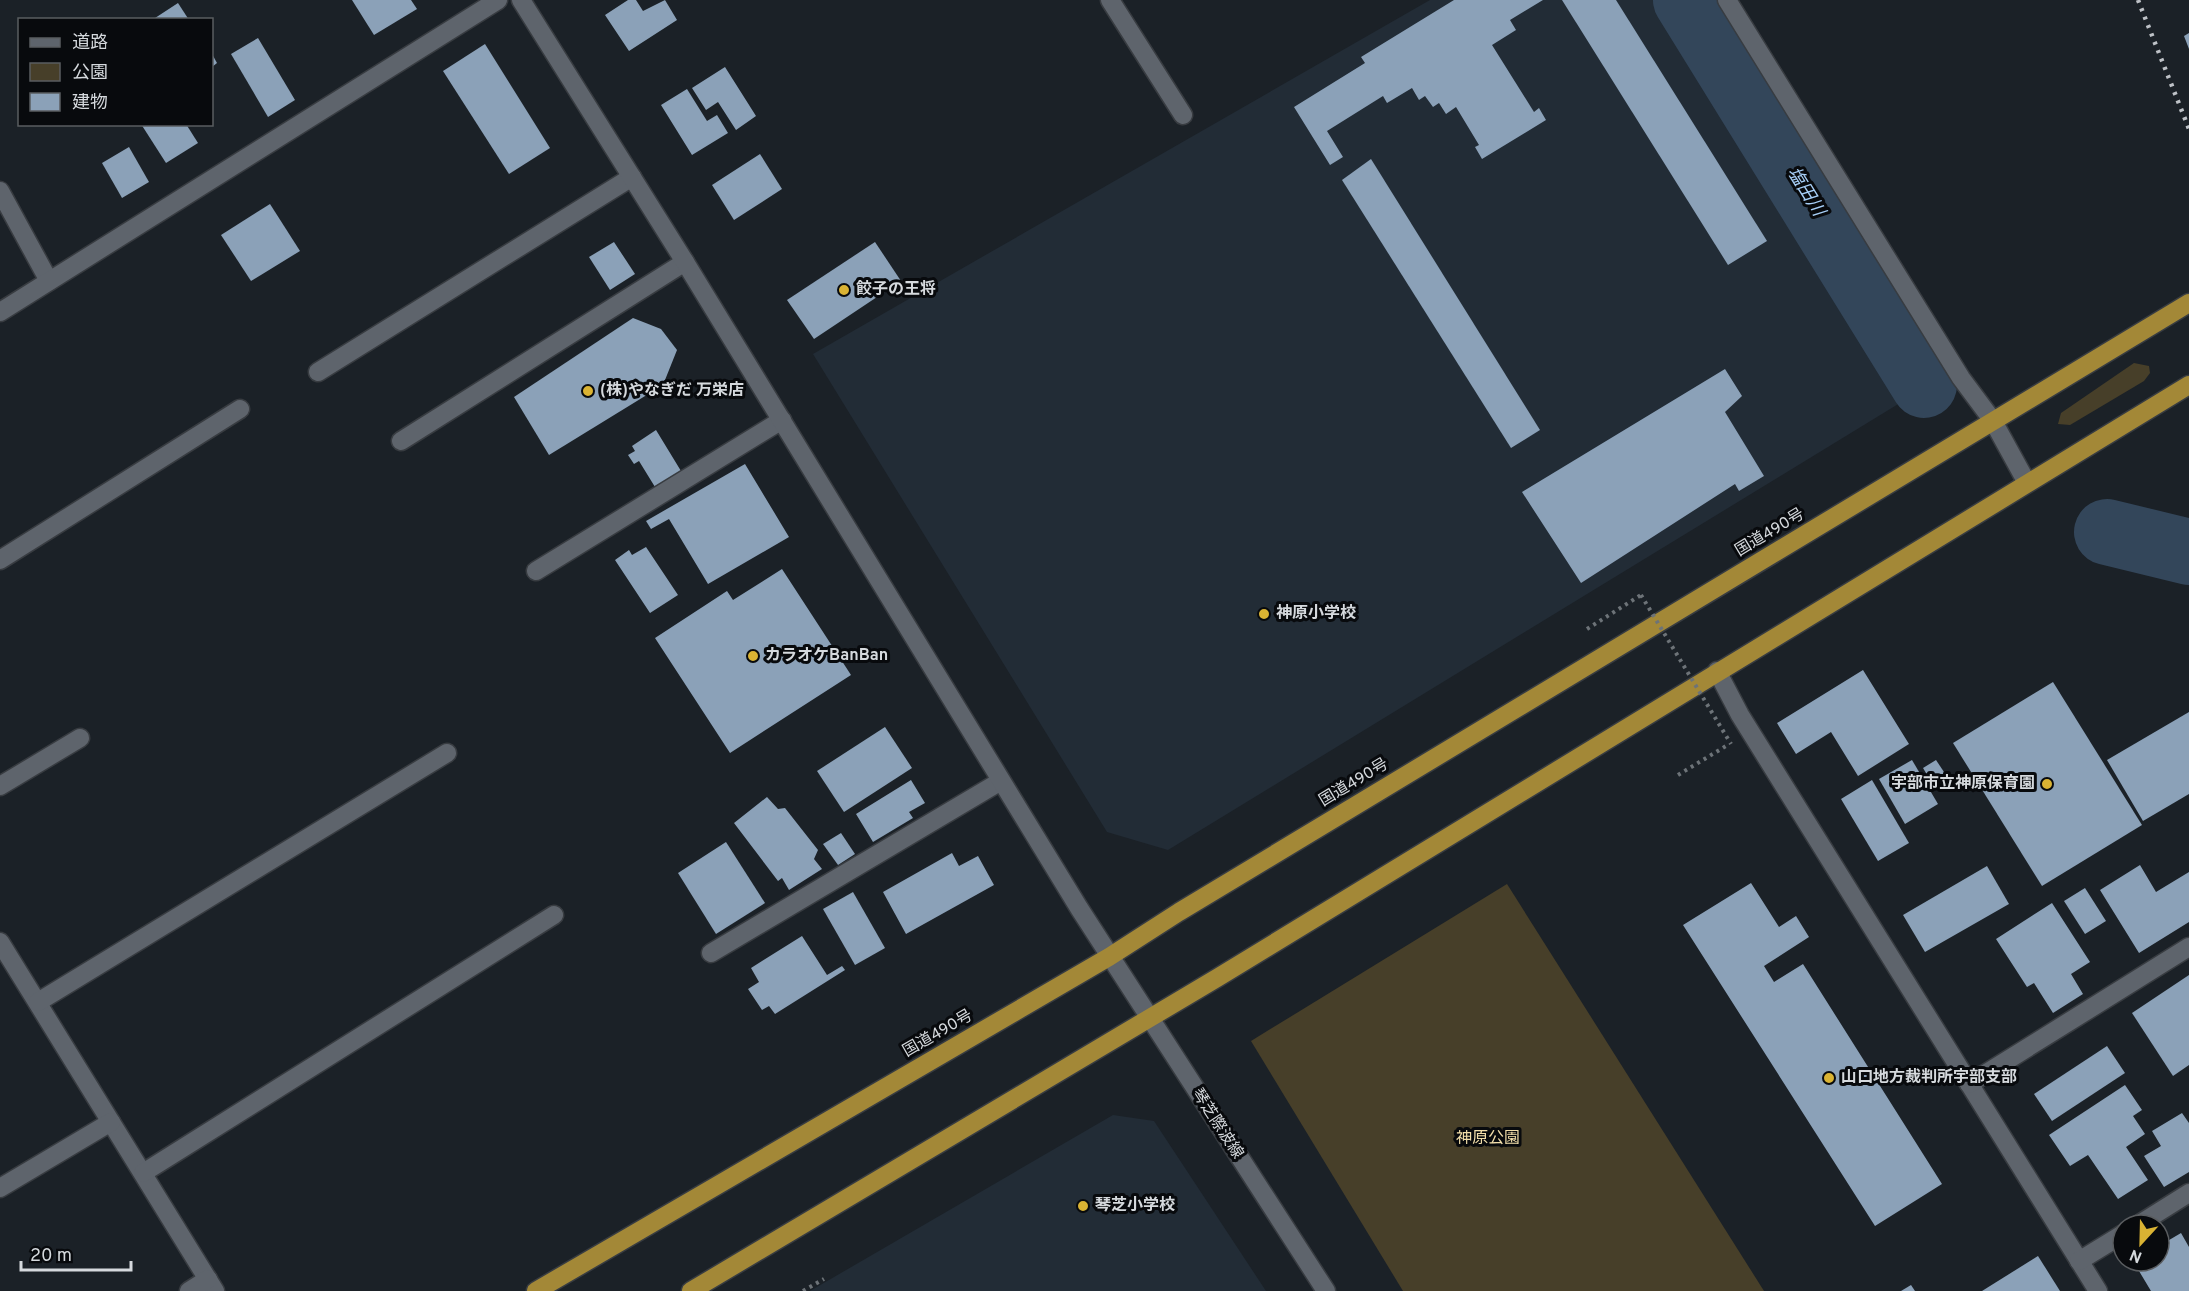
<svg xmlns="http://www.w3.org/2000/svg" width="2189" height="1291" viewBox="0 0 2189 1291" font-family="Overpass,'Noto Sans JP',sans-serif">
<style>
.built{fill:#222c36}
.green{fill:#473f29}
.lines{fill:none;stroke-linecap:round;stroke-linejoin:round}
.river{stroke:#33465a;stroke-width:66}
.building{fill:#8ba1b8}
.street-casing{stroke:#383c41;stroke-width:21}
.secondary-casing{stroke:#383c41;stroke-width:21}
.highway-casing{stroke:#383c41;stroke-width:21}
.path{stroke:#6d7378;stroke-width:4;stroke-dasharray:3 4.5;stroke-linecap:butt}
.street{stroke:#5e646c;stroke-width:18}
.secondary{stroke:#5e646c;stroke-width:18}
.highway{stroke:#a38837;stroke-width:18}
.rail{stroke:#bec2c7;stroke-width:4.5;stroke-dasharray:3 6;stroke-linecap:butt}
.path-bridge{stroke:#6d7378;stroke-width:4;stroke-dasharray:3 4.5;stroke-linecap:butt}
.poi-dot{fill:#dab333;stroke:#080a0d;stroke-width:2}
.labels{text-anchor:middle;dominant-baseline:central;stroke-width:6;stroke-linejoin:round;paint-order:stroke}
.poi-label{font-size:16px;font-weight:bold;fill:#d5d9dd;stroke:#080a0d;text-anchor:start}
.street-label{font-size:16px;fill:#d5d9dd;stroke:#080a0d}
.park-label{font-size:16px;fill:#f2deaa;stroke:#080a0d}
.water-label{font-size:18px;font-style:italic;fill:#a7cff8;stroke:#080a0d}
</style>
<rect width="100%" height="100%" fill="#1b2127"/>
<!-- built -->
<g class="built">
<path d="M1430 0H1668L1913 395 1168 850 1107 832 813 354Z"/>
<path d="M1113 1115 1154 1121 1266 1291H810Z"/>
</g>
<!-- green -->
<g class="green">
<path d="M2134 363 2149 366 2150 373 2144 381 2070 425 2058 424 2061 413Z"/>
<path d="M1507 884 1764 1291H1403L1251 1041Z"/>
</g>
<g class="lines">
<!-- river -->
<g class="river">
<path d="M1686 0 1924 385"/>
<path d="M2107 532 2189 552"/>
</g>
</g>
<!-- building -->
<g class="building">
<path d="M352 0H411L417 9 374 35Z"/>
<path d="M628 0H636L643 11 665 0 677 20 629 51 605 15Z"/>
<path d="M1454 0H1543L1510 20 1516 30 1492 45 1534 112 1539 108 1546 120 1482 159 1475 147 1479 145 1456 107 1446 114 1439 103 1433 107 1425 96 1419 100 1412 88 1387 103 1383 96 1327 131 1343 157 1330 165 1294 107 1365 63 1361 57Z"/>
<path d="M1562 0H1616L1767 241 1728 265Z"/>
<path d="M178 3 189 20H152Z"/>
<path d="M2189 33V49L2184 36Z"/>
<path d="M258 38 295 100 268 117 231 54Z"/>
<path d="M485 44 550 148 509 174 443 71Z"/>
<path d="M212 54 217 63 212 67Z"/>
<path d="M725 67 756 116 736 130 718 102 706 110 692 88Z"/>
<path d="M687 89 707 121 717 115 728 133 692 155 661 105Z"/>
<path d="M141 124H186L198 143 166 163Z"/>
<path d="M129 147 149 182 122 198 102 163Z"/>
<path d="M760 154 782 189 734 220 712 185Z"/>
<path d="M1371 159 1540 430 1511 448 1342 180Z"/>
<path d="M270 204 300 251 251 281 221 235Z"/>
<path d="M614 242 635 274 610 290 589 257Z"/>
<path d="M875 242 901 281 814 339 787 300Z"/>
<path d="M633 318 661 329 677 350 663 385 549 455 514 397Z"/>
<path d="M1725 369 1742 396 1725 412 1764 476 1739 491 1735 484 1581 583 1522 492Z"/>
<path d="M656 430 681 471 655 487 639 461 634 464 628 455 635 451 632 446Z"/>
<path d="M745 464 789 537 708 584 669 519 651 529 646 521Z"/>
<path d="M646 547 678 595 650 613 615 560 629 550 632 555Z"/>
<path d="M782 569 851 675 730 753 655 638 727 591 733 600Z"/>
<path d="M1863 670 1909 744 1858 776 1831 732 1796 754 1777 723Z"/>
<path d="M2053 682 2142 825 2042 886 1953 743Z"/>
<path d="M2189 712V794L2143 821 2107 760Z"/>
<path d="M885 727 912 768 844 812 817 771Z"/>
<path d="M1912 760 1938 804 1905 824 1879 779Z"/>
<path d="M1936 760 1946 775 1932 783 1923 768Z"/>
<path d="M911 780 925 803 909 812 913 818 873 842 856 814Z"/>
<path d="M1872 780 1909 843 1878 861 1841 799Z"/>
<path d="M767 797 778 809 785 808 818 850 814 859 822 869 789 890 782 878 778 881 734 823Z"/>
<path d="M841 833 855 854 838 865 823 844Z"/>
<path d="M726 842 765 903 716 934 678 873Z"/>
<path d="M952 853 959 866 978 856 994 885 906 934 883 892Z"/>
<path d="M2140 865 2156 892 2189 872V922L2139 953 2100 890Z"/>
<path d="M1987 866 2009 904 1925 952 1903 915Z"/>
<path d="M1751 883 1779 927 1796 916 1809 937 1764 966 1774 982 1803 964 1942 1184 1875 1226 1683 925Z"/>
<path d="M2085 888 2106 921 2085 934 2064 901Z"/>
<path d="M853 892 885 948 855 965 823 909Z"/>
<path d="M2052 903 2090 962 2071 974 2083 994 2053 1013 2034 983 2027 987 1996 939Z"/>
<path d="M802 936 827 975 842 966 845 970 775 1014 769 1006 762 1010 748 989 759 982 751 968Z"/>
<path d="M2189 975V1065L2173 1076 2132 1013Z"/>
<path d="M2107 1046 2125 1073 2052 1121 2034 1094Z"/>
<path d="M2125 1085 2142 1110 2133 1116 2145 1134 2126 1147 2148 1180 2118 1199 2088 1155 2070 1166 2049 1135Z"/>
<path d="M2182 1113 2189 1123V1172L2164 1187 2144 1156 2161 1146 2152 1131Z"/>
<path d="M2181 1233 2189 1247V1291H2151L2133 1261H2159V1246Z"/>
<path d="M2038 1256 2060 1291H1982Z"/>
<path d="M1911 1285 1915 1291H1901Z"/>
</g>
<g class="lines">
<defs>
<g id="street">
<path d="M1110 0 1183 115"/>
<path d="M1727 0 1961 378 1993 421 2027 483"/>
<path d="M0 191 49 281"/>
<path d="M0 312 498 0"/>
<path d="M318 372 632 177"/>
<path d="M401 441 685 262"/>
<path d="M0 560 240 409"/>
<path d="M536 571 782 420"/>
<path d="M1717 671 1740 715 2098 1291"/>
<path d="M0 786 80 738"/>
<path d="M0 942 215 1291"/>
<path d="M711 953 1001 781"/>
<path d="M38 1002 447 753"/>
<path d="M1969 1084 2189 947"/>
<path d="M143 1173 554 915"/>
<path d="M0 1188 111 1122"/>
<path d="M2138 1225 2189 1193"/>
<path d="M2079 1261 2123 1234"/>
<path d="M189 1291 208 1279"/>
</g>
<path id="secondary" d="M521 0 685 262 1079 908 1326 1291"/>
<g id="highway">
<path d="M536 1291 1109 957 1179 912 2189 303"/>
<path d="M691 1291 1217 978 2189 385"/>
</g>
</defs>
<!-- street casing -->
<use href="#street" class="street-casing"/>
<!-- secondary casing -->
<use href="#secondary" class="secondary-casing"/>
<!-- highway casing -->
<use href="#highway" class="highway-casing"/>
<!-- path -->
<g class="path">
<path d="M1587 629 1641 595"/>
<path d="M1678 775 1726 746"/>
<path d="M803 1291 824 1279"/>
</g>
<!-- street -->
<use href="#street" class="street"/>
<!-- secondary -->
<use href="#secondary" class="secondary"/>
<!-- highway -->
<use href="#highway" class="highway"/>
<!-- rail -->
<path class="rail" d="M2138 0 2189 129"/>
<!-- path-bridge -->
<path class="path-bridge" d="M1641 595 1731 744"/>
</g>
<!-- markers -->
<g class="poi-dot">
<circle cx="844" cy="290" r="6"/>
<circle cx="588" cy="391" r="6"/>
<circle cx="1264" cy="614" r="6"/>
<circle cx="753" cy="656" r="6"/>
<circle cx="2047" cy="784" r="6"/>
<circle cx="1829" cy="1078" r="6"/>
<circle cx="1083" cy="1206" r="6"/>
</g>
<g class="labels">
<!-- poi labels -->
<g class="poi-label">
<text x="856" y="290">餃子の王将</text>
<text x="600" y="391">(株)やなぎだ 万栄店</text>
<text x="1276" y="614">神原小学校</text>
<text x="765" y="656">カラオケBanBan</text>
<text x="2035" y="784" text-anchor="end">宇部市立神原保育園</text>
<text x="1841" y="1078">山口地方裁判所宇部支部</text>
<text x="1095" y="1206">琴芝小学校</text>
</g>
<!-- street labels -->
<g class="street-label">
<text transform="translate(1770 533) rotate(-31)">国道490号</text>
<text transform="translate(1354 783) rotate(-31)">国道490号</text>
<text transform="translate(938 1034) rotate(-30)">国道490号</text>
<text transform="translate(1217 1124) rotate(57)">琴芝際波線</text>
</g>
<!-- park labels -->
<g class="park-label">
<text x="1488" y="1139">神原公園</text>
</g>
<!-- water labels -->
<g class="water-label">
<text transform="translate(1805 192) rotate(58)">塩田川</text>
</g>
</g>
<!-- legend -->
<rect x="18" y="18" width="195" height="108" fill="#080a0d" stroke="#5a5d60" stroke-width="1.5"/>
<rect x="30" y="38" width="30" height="9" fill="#5e646c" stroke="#5a5d60" stroke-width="1.5"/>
<text x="72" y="48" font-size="18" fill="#d5d9dd">道路</text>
<rect x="30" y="63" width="30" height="18" fill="#473f29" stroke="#5a5d60" stroke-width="1.5"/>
<text x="72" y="78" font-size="18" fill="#d5d9dd">公園</text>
<rect x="30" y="93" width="30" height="18" fill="#8ba1b8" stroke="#5a5d60" stroke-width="1.5"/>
<text x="72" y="108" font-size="18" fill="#d5d9dd">建物</text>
<!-- north arrow -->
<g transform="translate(2141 1243) rotate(202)"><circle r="28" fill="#080a0d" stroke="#5a5d60" stroke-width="1.5"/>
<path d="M0-4.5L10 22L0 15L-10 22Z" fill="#dab333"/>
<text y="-9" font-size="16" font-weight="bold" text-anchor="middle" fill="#d5d9dd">N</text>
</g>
<!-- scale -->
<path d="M21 1261v9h110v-9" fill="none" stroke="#d5d9dd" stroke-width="3"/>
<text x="30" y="1261" font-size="18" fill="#d5d9dd" stroke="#080a0d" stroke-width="4.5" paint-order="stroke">20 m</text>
</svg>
